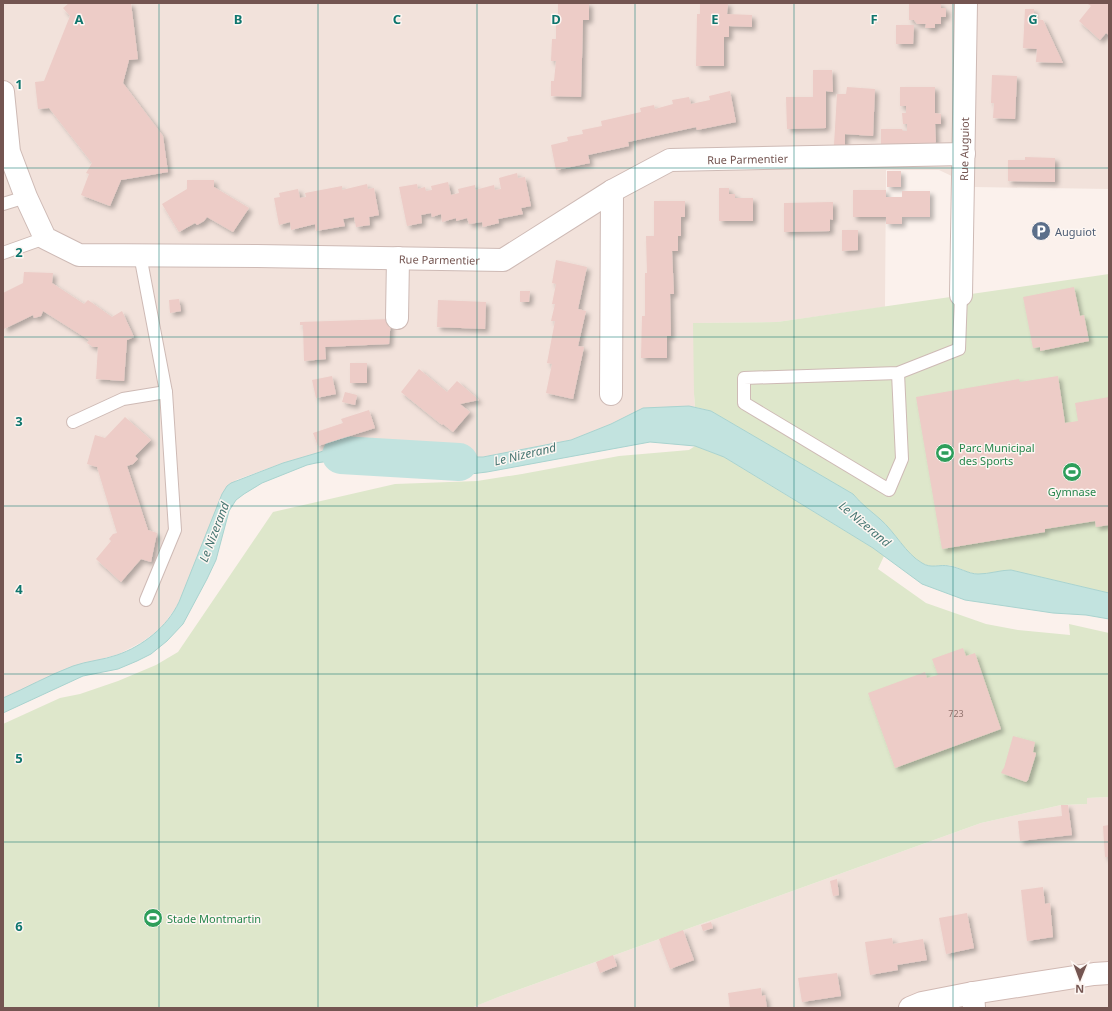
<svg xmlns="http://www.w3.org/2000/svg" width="1112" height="1011" viewBox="0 0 1112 1011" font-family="'Noto Sans',sans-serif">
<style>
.residential{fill:#f2e2db}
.green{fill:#dee7cb}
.water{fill:#c2e3df;stroke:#a9d3cf}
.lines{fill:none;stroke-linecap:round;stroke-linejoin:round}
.river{stroke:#c2e3df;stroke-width:38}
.building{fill:#edccc7;filter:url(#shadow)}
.lane-casing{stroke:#cebab5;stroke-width:14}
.street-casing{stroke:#cebab5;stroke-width:24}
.secondary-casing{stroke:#d1b9b3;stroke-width:24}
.lane{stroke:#fff;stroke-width:12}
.street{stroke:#fff;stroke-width:22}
.secondary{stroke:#fff;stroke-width:22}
.grid{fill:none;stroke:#0f766e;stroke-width:1;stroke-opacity:0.55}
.labels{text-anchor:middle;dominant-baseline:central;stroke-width:3;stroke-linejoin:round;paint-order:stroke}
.number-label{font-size:9px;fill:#92736e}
.street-label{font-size:11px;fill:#745551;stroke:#fdf6f2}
.service-label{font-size:11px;fill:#4e5e75;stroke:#fdf6f2;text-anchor:start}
.leisure-label{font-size:11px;fill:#27864d;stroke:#fdf6f2;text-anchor:start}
.water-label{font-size:12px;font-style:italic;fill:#467672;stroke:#fdf6f2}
.grid-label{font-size:13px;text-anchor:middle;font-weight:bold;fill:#0f766e;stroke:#fdf6f2;stroke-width:3;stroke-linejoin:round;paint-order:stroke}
</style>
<defs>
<filter id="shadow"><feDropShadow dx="3.5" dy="3.5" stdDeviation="2" flood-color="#0004"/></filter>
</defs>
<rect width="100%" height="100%" fill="#fbf1ec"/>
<!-- residential -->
<g class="residential">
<path d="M3 3H1109V189L975 187 939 170H886L885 307 777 322 694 323V394L695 407 643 408 611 424 571 440 483 457H463L415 448 328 450 283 463 236 480 177 606 164 624 156 632 142 642 119 654 72 667 3 698Z"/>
<path d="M1109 797V1008H471L501 996 981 823 1061 805 1087 804 1086 798Z"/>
</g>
<!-- green -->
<g class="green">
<path d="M1109 274V593L1011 570C1000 570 990 574 978 574 967 574 957 565 946 565 938 565 930 568 922 563 906 554 895 532 880 519 871 511 861 504 853 494L711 411 695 407 694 394 693 323 777 322Z"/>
<path d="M695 446 724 457 873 548 884 556 878 569 926 603 986 624 1018 630 1070 635 1069 624 1109 633V797L1087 798V804L1061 805 981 823 501 996 471 1008H3V724L60 698 80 694 118 681 156 665 178 652 273 512 395 484 477 481 522 474 619 456 689 450Z"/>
</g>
<!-- water -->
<g class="water">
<path d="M689 406 711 411 853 494C861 504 871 511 880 519 895 532 906 554 922 563 931 569 940 564 949 566 959 567 968 574 978 574 990 574 1000 570 1011 570L1109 593V619L1086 615 1053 613 965 600 922 584 873 548 798 502 724 457 695 446 650 442 487 472 462 475H448L406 469 407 449 415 448 463 457H483L571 440 611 424 643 408Z"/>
<path d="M394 448 392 468 337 460 316 463 307 465 262 483 244 494 236 500 229 511 216 560 207 579 183 624 167 641 151 654 137 661 118 669 83 676 3 713V698C26 688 49 675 73 666 87 661 103 660 117 655 143 646 167 627 179 602L222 494 227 486 231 483 283 463 327 450Z"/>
</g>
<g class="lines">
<!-- river -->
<path class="river" d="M341 455 459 462"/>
</g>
<!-- building -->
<g class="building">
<path d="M69 3H131L138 59 129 60 123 83 163 136 168 172 121 180 110 206 81 195 89 174 86 173 92 163 49 108 38 109 35 82 44 81 70 16 63 8Z"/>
<path d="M558 3H589V20H583L581 97 551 96V81H554L556 61H551L552 39H556V20H558Z"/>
<path d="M700 3H728L727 14 752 15V27L729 26V37H724V66H696L697 14H700Z"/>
<path d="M909 3H941V8H946V17H941V24H935V28H925L926 24H917L914 20H909Z"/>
<path d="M1089 3H1109V35L1106 33 1100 40 1079 21 1091 6 1088 4Z"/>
<path d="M1025 9H1034V19L1043 20 1063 63 1036 62 1037 49 1023 48Z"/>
<path d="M896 25H914L913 44H896Z"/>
<path d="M813 70H832L833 92 826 91V128L787 129 786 97H813Z"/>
<path d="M992 75 1017 76 1015 119 993 118 994 103H991Z"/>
<path d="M847 87 875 89 873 136 845 134V145H834L837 94H846Z"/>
<path d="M900 87H935V113L941 114V124H935L936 142 934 144H881V129H902L903 131H907V124H903L902 113H906V106H900Z"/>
<path d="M730 91 736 122 697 130 696 127 628 142 629 146 588 155 590 163 556 170 551 145 568 141 567 137 583 134 582 130 602 126 601 121 641 112 640 108 654 105 655 109 673 104 672 100 689 97 691 104 710 100 709 96Z"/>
<path d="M1025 157 1055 158V182L1008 181V160H1025Z"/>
<rect x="887" y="171" width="14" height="16"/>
<path d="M517 173 518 178 525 177 531 206 521 208 523 214 498 219 499 223 483 227 482 222 469 224 467 218 456 221V218L442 222 441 214 432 217 431 213 421 215 422 223 407 226 399 187 417 184 418 189 425 187 426 191 432 190 431 186 448 182 451 195 459 193 458 189 475 185V190L494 185 495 190 501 189 499 178Z"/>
<path d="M187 180H214V187L249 208 233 232 207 217 204 221 197 225 195 223 179 232 162 204 187 189Z"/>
<path d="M367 184 368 189 374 188 379 215 369 217 370 225 356 227 354 217 343 219 345 226 316 231 315 224 291 230 290 222 279 225 274 198 280 197 279 193 298 189 300 198 306 197 305 193 342 186V190Z"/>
<path d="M719 188H729V194H735V198H753V221H719Z"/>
<rect x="853" y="190" width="33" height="27"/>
<path d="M902 191H930V217H902V224H886V197H902Z"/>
<path d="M654 201H685V217H681V236H678V251H672L674 294H670L671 336H667V358H641L642 316H645V273H647L646 236H654Z"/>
<path d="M833 202V220L830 219V231L784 232V203Z"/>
<path d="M842 230H858V250L842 251Z"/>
<path d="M556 260 587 267 578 309 586 311 578 346 584 347 573 399 546 393 552 364 547 363 555 321H551L555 304H552L556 284 552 283Z"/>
<path d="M24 272 53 273 52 283 84 304 88 300 112 317 122 311 134 337 127 340 124 381 96 379 98 347H93L87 343 89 340 43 311 41 316 34 318 33 315 4 329 3 293 23 283Z"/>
<path d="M1074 287 1080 316 1084 315 1089 341 1040 351V347L1033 348 1023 297Z"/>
<path d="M520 291H530L529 302H520Z"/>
<path d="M179 299 181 311 170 313 169 300Z"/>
<path d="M438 300 486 302 485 329 437 327Z"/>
<path d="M391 319 389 344 325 347 326 359 304 361 303 325H300V322Z"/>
<rect x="350" y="363" width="17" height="20"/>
<path d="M419 369 447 392 457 381 479 400 460 404 470 412 453 432 443 424 442 425 401 392Z"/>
<path d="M332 376 336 394 316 398 312 380Z"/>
<path d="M1058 376 1065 423 1078 421 1075 403 1109 397V525L1096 527 1095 521 1045 529V532L942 549 916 397 1019 379 1020 382Z"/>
<path d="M345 392 357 395 355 405 342 402Z"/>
<path d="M369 410 375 428 318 446 313 433 343 423 341 419Z"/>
<path d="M125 417 151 440 135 456 138 459 133 464 127 466 148 530 157 533 151 562 141 559 121 582 96 559 111 541 109 539 113 534 117 533 97 467 87 464 95 435 105 438Z"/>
<path d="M963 648 966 656 975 653 1001 729 895 768 868 693 925 672 927 678 938 675 932 659Z"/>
<path d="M1013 736 1035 742 1033 752 1036 753V754L1028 780 1026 782 1001 773 1003 769 1004 768Z"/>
<path d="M1061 805H1068L1072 835 1020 841 1018 821 1062 816Z"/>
<path d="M1109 825V857H1105L1103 826Z"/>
<path d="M837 879 839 895 833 896 830 881Z"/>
<path d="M1043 887 1045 904 1050 903 1053 937 1027 941 1021 890Z"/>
<path d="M967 913 974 948 946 954 939 918Z"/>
<path d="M711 922 713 928 703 931 701 925Z"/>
<path d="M683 930 694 960 670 969 659 939Z"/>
<path d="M892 938 893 944 923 939 927 960 897 965 898 970 870 975 865 942Z"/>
<path d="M613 955 617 966 600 973 596 962Z"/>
<path d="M837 973 841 996 802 1002 798 978Z"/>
<path d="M761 988 762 996 765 995 767 1008H730L728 993Z"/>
</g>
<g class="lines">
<defs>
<g id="lane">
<path d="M3 204 26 197"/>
<path d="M3 253 45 238"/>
<path d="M140 255 166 392 175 530 146 600"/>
<path d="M898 373 902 459 889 490 744 403V378L898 373 959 349 961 295"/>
<path d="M73 422 123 399 166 392"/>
</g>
<g id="street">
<path id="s1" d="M3 92 9 152 26 197 45 238 79 255 257 256 503 260 612 191 670 160 964 154"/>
<path id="s2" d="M961 295 966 3"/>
<path d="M397 318 398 258"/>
<path d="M611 394 612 191"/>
<path d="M973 993 974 1008"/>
</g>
<path id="secondary" d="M910 1008 922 1003 973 993 1094 974 1109 973"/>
</defs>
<!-- lane casing -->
<use href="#lane" class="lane-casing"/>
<!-- street casing -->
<use href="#street" class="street-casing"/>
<!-- secondary casing -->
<use href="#secondary" class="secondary-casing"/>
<!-- lane -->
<use href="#lane" class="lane"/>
<!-- street -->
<use href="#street" class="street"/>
<!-- secondary -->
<use href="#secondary" class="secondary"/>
</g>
<!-- grid -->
<path class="grid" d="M159 3V1008M318 3V1008M477 3V1008M635 3V1008M794 3V1008M953 3V1008M3 168H1109M3 337H1109M3 506H1109M3 674H1109M3 842H1109"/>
<!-- icons -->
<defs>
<symbol id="parking-disc" viewBox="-11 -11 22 22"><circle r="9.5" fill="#5c6f8a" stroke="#fdf6f2"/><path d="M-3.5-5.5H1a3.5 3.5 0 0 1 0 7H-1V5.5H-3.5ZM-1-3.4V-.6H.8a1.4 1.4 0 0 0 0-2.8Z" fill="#fff"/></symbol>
<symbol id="stadium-disc" viewBox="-11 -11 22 22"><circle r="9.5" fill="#2e9e5b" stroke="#fdf6f2"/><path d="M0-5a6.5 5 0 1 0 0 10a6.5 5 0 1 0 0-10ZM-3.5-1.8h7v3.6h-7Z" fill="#fff"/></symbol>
</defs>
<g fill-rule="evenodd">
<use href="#parking-disc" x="1030" y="220" width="22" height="22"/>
<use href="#stadium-disc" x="934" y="442" width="22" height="22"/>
<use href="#stadium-disc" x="1061" y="461" width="22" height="22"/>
<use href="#stadium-disc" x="142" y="907" width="22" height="22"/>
</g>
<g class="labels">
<!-- number labels -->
<g class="number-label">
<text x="956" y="713">723</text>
</g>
<!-- street labels -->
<g class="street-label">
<text stroke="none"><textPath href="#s2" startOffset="146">Rue Auguiot</textPath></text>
<text stroke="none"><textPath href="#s1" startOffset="888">Rue Parmentier</textPath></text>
<text stroke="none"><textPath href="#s1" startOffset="552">Rue Parmentier</textPath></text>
</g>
<!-- service labels -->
<g class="service-label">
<text x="1055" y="231">Auguiot</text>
</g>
<!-- leisure labels -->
<g class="leisure-label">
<text x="959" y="447">Parc Municipal<tspan x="959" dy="13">des Sports</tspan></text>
<text x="1072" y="491" text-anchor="middle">Gymnase</text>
<text x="167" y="918">Stade Montmartin</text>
</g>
<!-- water labels -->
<g class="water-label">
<text transform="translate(525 454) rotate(-13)">Le Nizerand</text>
<text transform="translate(865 524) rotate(40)">Le Nizerand</text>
<text transform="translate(214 532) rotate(-69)">Le Nizerand</text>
</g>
</g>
<g class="grid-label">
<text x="79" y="24">A</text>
<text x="238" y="24">B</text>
<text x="397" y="24">C</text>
<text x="556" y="24">D</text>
<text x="715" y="24">E</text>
<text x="874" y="24">F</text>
<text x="1033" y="24">G</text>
<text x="19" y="89">1</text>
<text x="19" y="257">2</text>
<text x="19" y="426">3</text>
<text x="19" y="594">4</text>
<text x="19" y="763">5</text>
<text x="19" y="931">6</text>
</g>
<!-- border -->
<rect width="1112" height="1011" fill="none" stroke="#745551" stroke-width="8"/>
<!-- north arrow -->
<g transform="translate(1080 979) rotate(181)" stroke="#fdf6f2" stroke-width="3" paint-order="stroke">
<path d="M0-3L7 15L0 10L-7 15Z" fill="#745551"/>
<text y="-6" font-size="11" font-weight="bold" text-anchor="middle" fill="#745551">N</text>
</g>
</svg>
